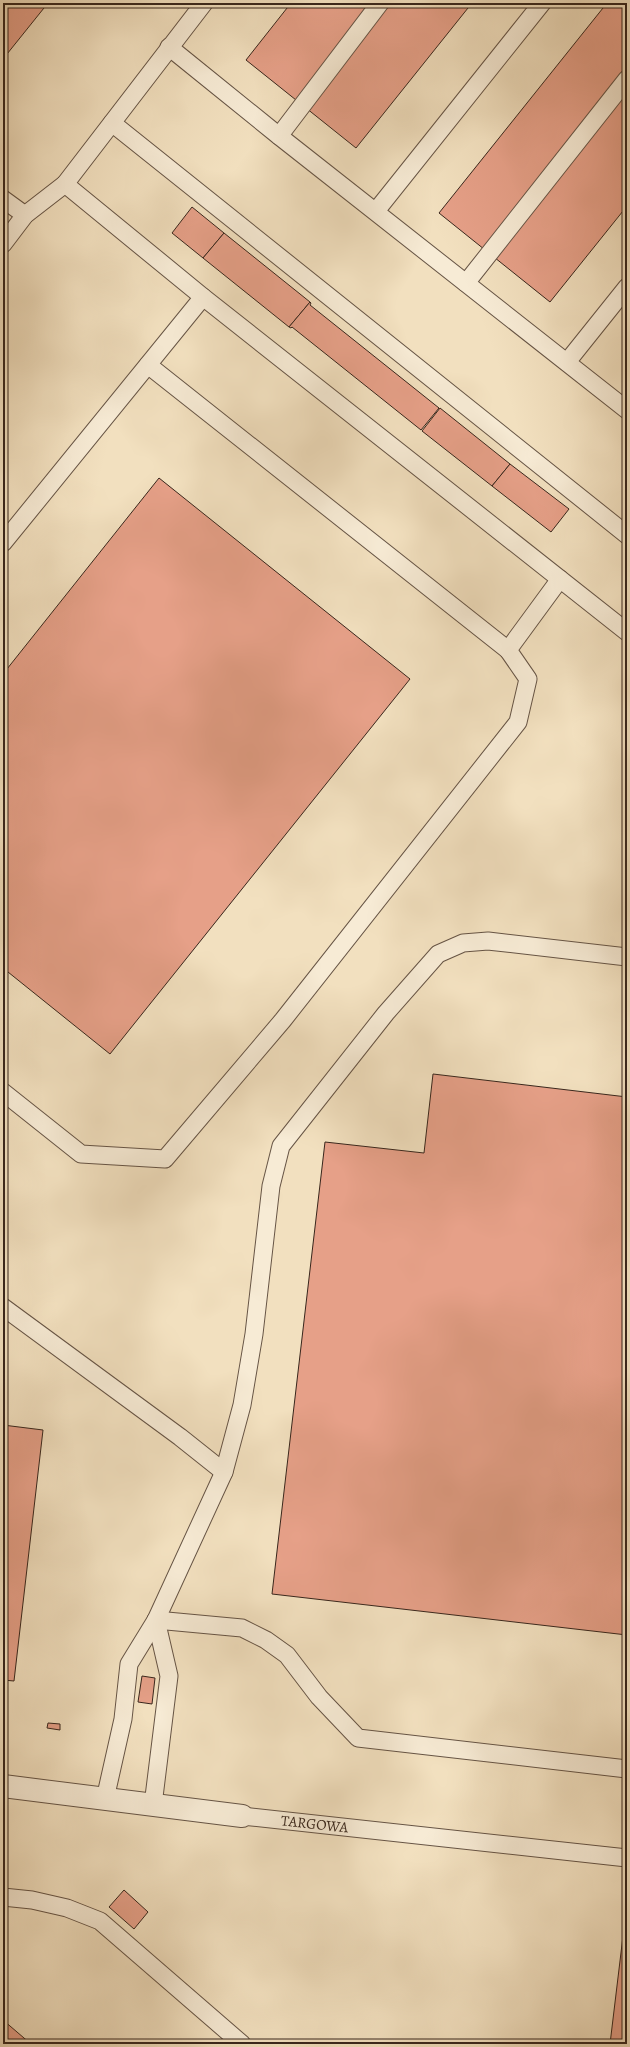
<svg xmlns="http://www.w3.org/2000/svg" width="630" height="2047" viewBox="0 0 630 2047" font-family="Alegreya,serif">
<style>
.building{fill:#e6a088;stroke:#38261c}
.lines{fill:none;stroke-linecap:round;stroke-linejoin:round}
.service-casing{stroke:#665445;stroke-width:19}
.minor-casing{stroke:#665445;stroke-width:24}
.service{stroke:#f7ebd5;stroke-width:17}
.minor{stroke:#f7ebd5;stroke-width:22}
.labels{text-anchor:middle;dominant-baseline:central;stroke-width:3;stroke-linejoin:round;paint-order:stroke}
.street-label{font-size:15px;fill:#38261c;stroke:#f7ebd5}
</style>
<rect width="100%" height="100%" fill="#f2e0bf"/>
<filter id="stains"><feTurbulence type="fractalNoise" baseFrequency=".005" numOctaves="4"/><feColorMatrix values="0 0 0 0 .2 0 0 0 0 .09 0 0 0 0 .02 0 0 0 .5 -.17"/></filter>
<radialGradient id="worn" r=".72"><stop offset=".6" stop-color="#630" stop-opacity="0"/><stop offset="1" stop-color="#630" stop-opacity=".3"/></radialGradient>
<!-- building -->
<g class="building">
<path d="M3 3H48L3 59Z"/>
<path d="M291 3H472L356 148 246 60Z"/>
<path d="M607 3H627V206L550 302 439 213Z"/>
<path d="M192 207 224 233 203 258 172 233Z"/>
<path d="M224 233 310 302 289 327 203 258Z"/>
<path d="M310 302 311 303 310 305 439 408 421 430 292 327 291 328 289 327Z"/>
<path d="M440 408 510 464 492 486 422 431Z"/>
<path d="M510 464 569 509 551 532 492 486Z"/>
<path d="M159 478 410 679 110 1054 3 968V674Z"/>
<path d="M433 1074 627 1097V1635L272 1594 325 1142 424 1153Z"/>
<path d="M3 1425 43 1430 14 1681 3 1680Z"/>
<path d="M142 1676 155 1678 152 1704 138 1702Z"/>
<path d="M48 1723 60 1724V1730L47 1728Z"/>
<path d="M124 1890 148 1912 134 1929 109 1907Z"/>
<path d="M623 1936H627V2044H610Z"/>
<path d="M3 2020 31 2044H3Z"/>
</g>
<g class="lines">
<defs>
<g id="service">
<path d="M204 3 65 184 203 297 627 632"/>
<path d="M169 47 279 136 627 410"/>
<path d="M112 123 627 535"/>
<path d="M279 136 380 3"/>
<path d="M3 199 25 215"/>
<path d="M376 211 542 3"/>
<path d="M3 244 25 215 65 184"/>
<path d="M466 283 627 79"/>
<path d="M567 362 627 287"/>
<path d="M148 365 508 650"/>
<path d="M3 543 203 297"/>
<path d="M3 1092 81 1154 165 1159 283 1020 518 722 528 679 508 650 560 579"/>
<path d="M3 1307 180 1437 224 1472"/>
<path d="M156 1620 242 1628 266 1640 287 1655 319 1697 358 1738 627 1769"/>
<path d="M105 1799 123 1719 129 1664 156 1620 224 1472 242 1405 254 1334 271 1186 281 1146 386 1013 438 954 463 943 488 941 627 957"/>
<path d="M153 1805 169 1676 156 1620"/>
<path id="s1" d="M242 1816 627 1858"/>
<path d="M3 1897 32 1900 67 1908 100 1921 242 2044"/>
</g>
<path id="minor" d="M3 1786 242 1816"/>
</defs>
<!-- service casing -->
<use href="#service" class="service-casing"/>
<!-- minor casing -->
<use href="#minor" class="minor-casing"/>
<!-- service -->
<use href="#service" class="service"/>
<!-- minor -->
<use href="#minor" class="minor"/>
</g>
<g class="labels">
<!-- street labels -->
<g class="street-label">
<text stroke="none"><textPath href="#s1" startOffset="73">TARGOWA</textPath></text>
</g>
</g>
<!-- margin -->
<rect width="630" height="2047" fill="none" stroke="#f2e0bf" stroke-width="16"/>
<rect x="4" y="4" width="622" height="2039" fill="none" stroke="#38261c" stroke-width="2"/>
<rect x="8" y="8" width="614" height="2031" fill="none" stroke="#38261c"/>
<rect width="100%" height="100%" filter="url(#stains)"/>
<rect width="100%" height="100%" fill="url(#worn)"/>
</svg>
